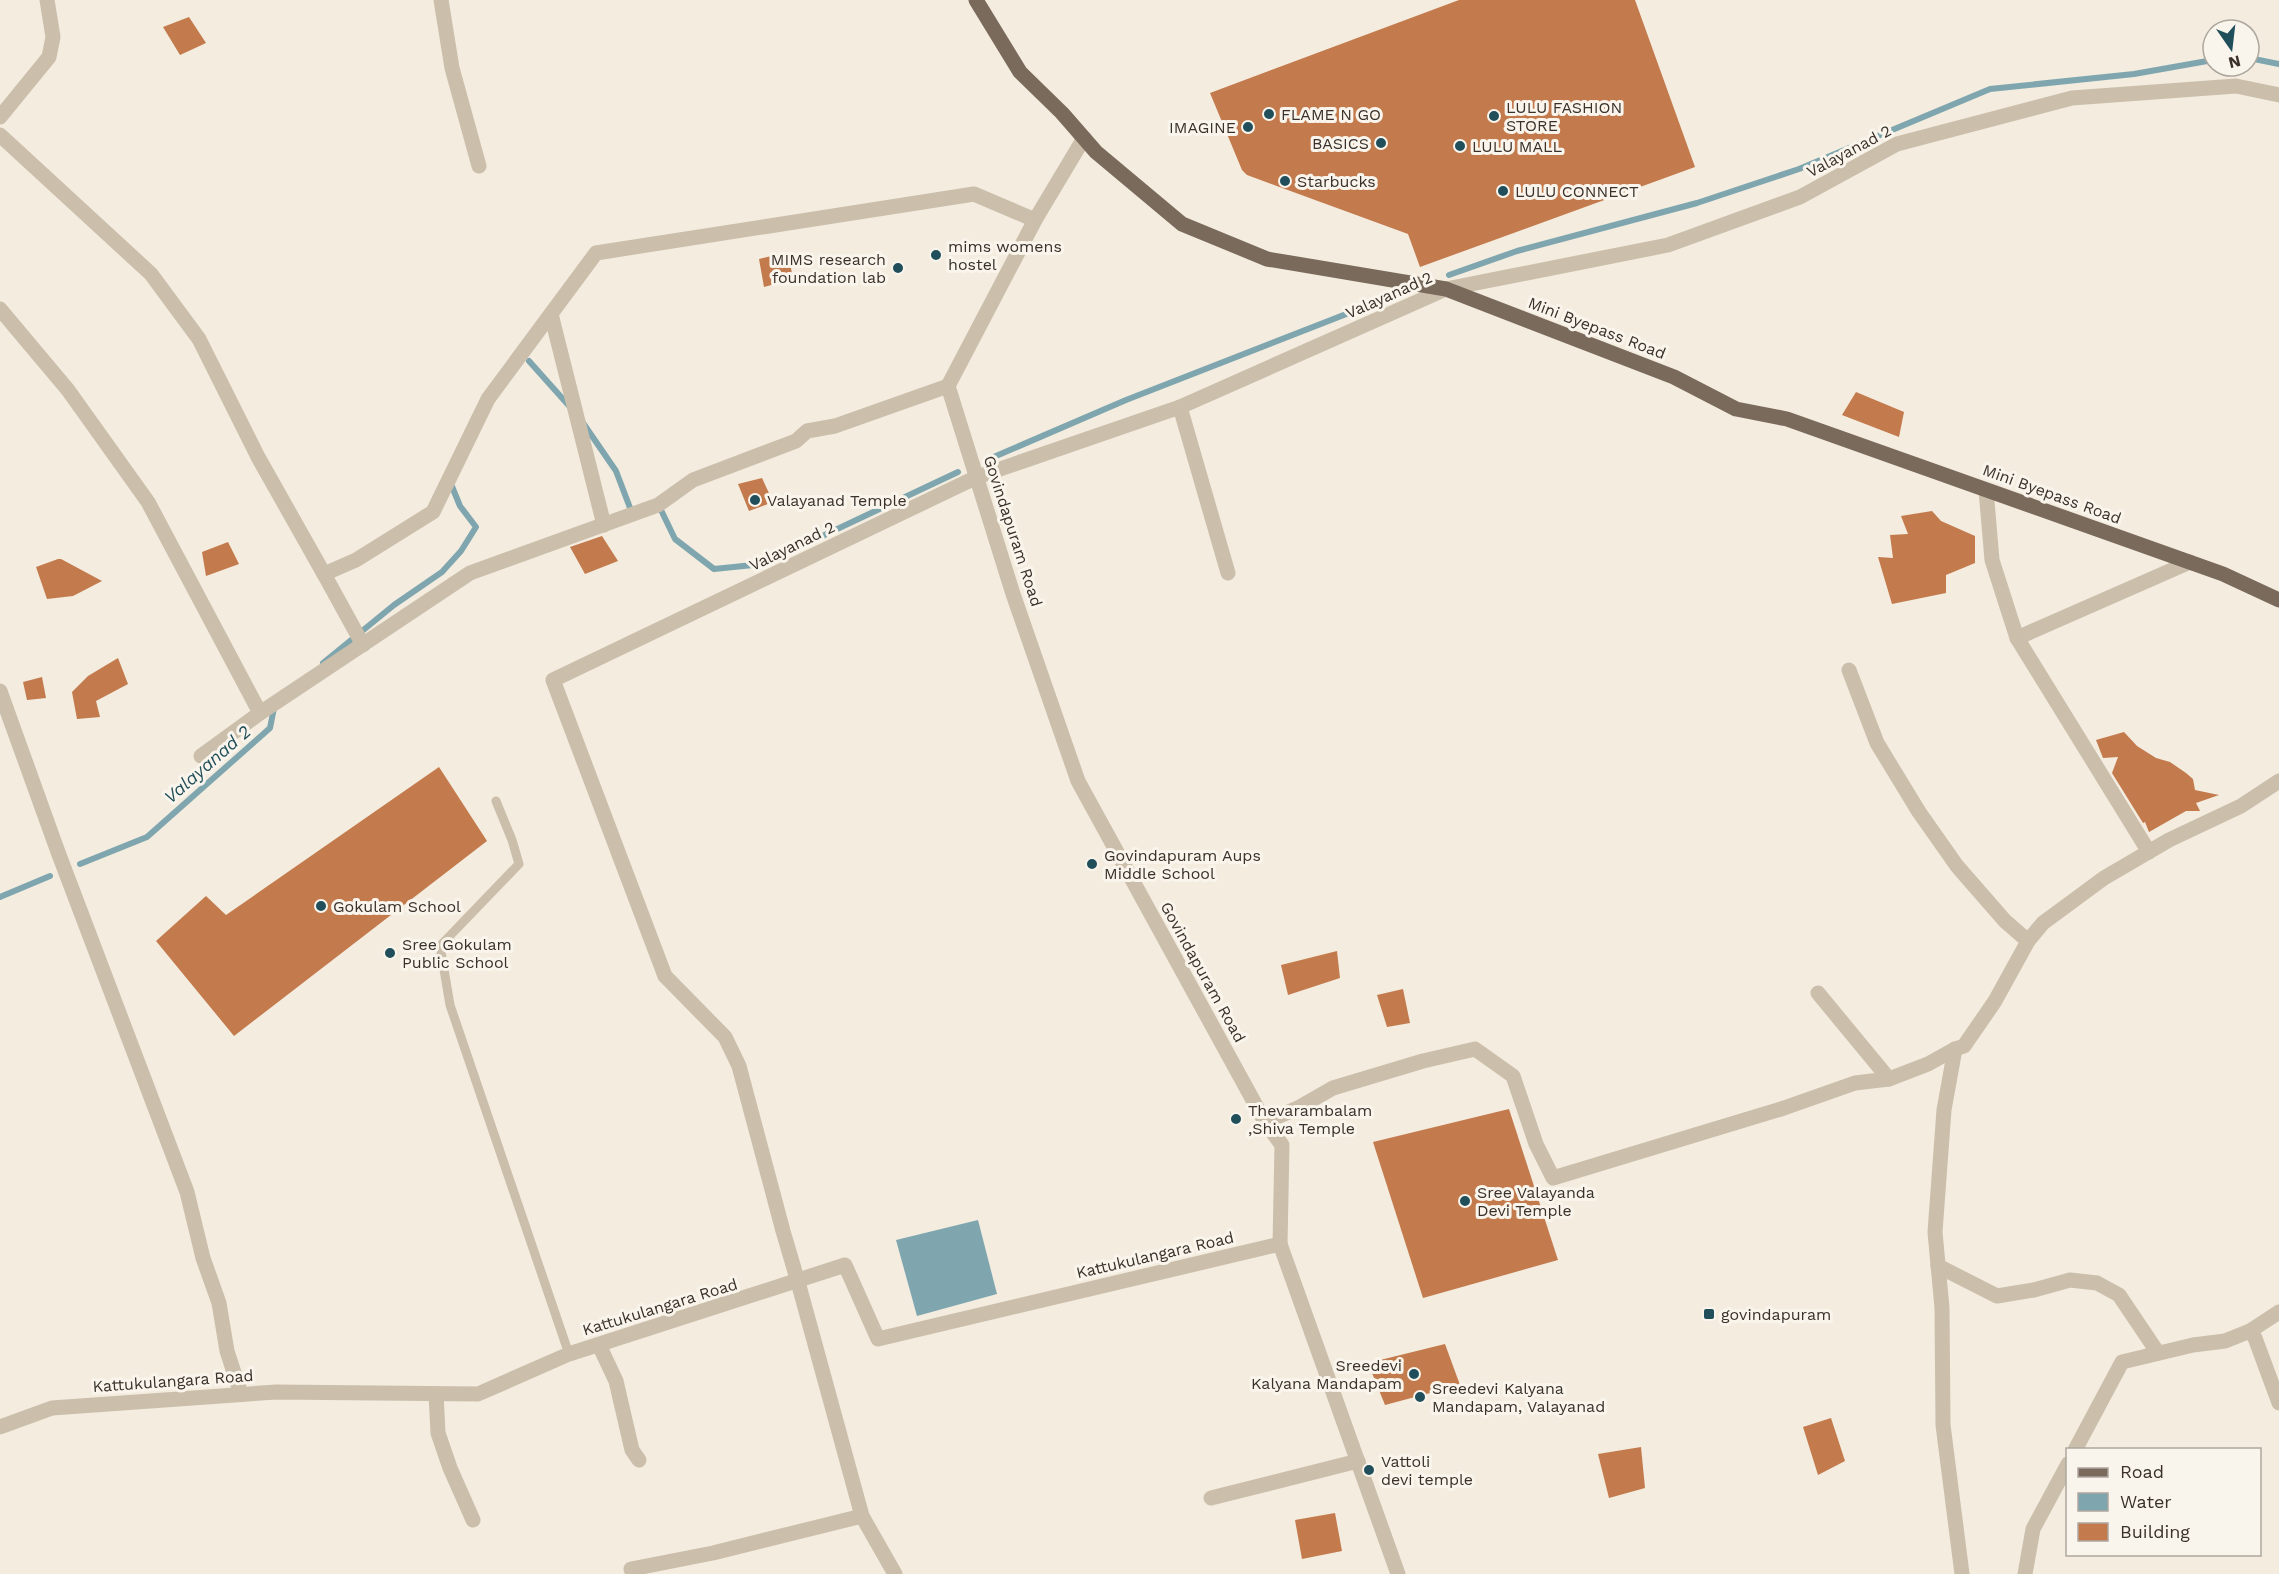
<svg xmlns="http://www.w3.org/2000/svg" width="2279" height="1574" viewBox="0 0 2279 1574" font-family="'Work Sans',sans-serif">
<style>
.water{fill:#7fa6af}
.lines{fill:none;stroke-linecap:round;stroke-linejoin:round}
.stream{stroke:#7fa6af;stroke-width:6}
.building{fill:#c37a4c}
.lane{stroke:#cbbeab;stroke-width:9}
.street{stroke:#cbbeab;stroke-width:15}
.primary{stroke:#7a6a5c;stroke-width:15}
.poi-dot{fill:#204e5a;stroke:#faf5ec;stroke-width:2}
.labels{text-anchor:middle;dominant-baseline:central;stroke-width:6;stroke-linejoin:round;paint-order:stroke}
.poi-label{font-size:16px;fill:#39312a;stroke:#faf5ec;text-anchor:start}
.street-label{font-size:16px;fill:#39312a;stroke:#faf5ec}
.water-label{font-size:18px;font-style:italic;fill:#204e5a;stroke:#faf5ec}
</style>
<rect width="100%" height="100%" fill="#f3ecdf"/>
<!-- water -->
<path class="water" d="M978 1220 997 1294 917 1316 896 1240Z"/>
<g class="lines">
<!-- stream -->
<g class="stream">
<path d="M2249 58 2279 64"/>
<path d="M1449 275 1517 251 1697 203 1799 169 1990 89 2134 74 2213 60"/>
<path d="M529 361 571 408"/>
<path d="M581 420 616 471 632 513"/>
<path d="M989 459 1126 400 1395 295"/>
<path d="M656 509 660 508 675 539 714 569 763 564 958 472"/>
<path d="M323 663 394 605 442 572 461 551 476 527 460 506 451 484"/>
<path d="M80 864 147 837 270 728 274 708"/>
<path d="M0 897 50 876"/>
</g>
</g>
<!-- building -->
<g class="building">
<path d="M1459 0H1635L1695 167 1420 267 1408 234 1247 175 1242 170 1210 93Z"/>
<path d="M189 17 206 43 180 55 163 27Z"/>
<path d="M788 252 793 279 764 287 759 259Z"/>
<path d="M1856 392 1904 412 1899 437 1842 415Z"/>
<path d="M762 478 773 502 749 511 738 484Z"/>
<path d="M1932 511 1941 521 1975 536V563L1946 575V593L1892 604 1878 557 1893 558 1890 535 1908 534 1901 516Z"/>
<path d="M602 536 618 561 585 574 570 547Z"/>
<path d="M228 542 239 564 206 576 202 552Z"/>
<path d="M58 559H61L102 581 73 596 47 599 36 567Z"/>
<path d="M118 658 128 684 96 701 100 717 77 719 72 692 88 676Z"/>
<path d="M42 677 46 698 27 700 23 682Z"/>
<path d="M2124 732 2137 746 2156 758 2170 762 2186 773 2193 779 2195 790 2219 795 2196 803 2200 811H2186L2149 832 2145 822 2143 823 2112 773 2118 757 2103 758 2096 740Z"/>
<path d="M439 767 487 841 234 1036 156 941 206 896 226 915Z"/>
<path d="M1337 951 1340 978 1288 995 1281 965Z"/>
<path d="M1403 989 1410 1023 1387 1027 1377 995Z"/>
<path d="M1509 1109 1558 1260 1423 1298 1373 1142Z"/>
<path d="M1445 1344 1460 1385 1385 1405 1368 1363Z"/>
<path d="M1831 1418 1845 1461 1818 1475 1803 1427Z"/>
<path d="M1641 1447 1645 1488 1609 1498 1598 1454Z"/>
<path d="M1335 1513 1342 1551 1302 1559 1295 1520Z"/>
</g>
<g class="lines">
<!-- lane -->
<path class="lane" d="M496 801 512 840 519 864 440 946 450 1005 569 1354"/>
<!-- street -->
<g class="street">
<path d="M441 0 452 68 479 166"/>
<path d="M0 117 49 57 53 37 47 0"/>
<path d="M0 135 151 274 199 339 258 457 324 574 356 560 433 512 488 399 596 253 974 194 1035 220"/>
<path d="M1084 138 1035 220 948 386 1013 594 1078 781 1265 1122 1282 1145 1280 1244 1398 1574"/>
<path d="M0 309 68 390 148 502 260 713"/>
<path d="M551 314 604 525"/>
<path d="M1180 407 1228 573"/>
<path d="M1986 490 1992 560 2017 638"/>
<path d="M324 574 363 645"/>
<path d="M1849 670 1877 743 1919 812 1957 866 2005 921 2028 941"/>
<path d="M0 691 58 852 187 1192 203 1258 219 1303 227 1351 241 1394"/>
<path d="M201 756 260 713 470 573 658 505 693 480 796 441 807 431 835 426 948 386"/>
<path d="M2149 852 2017 638 2190 562"/>
<path d="M1818 993 1889 1079"/>
<path d="M1955 1049 1944 1110 1935 1232 1942 1308 1943 1425 1962 1574"/>
<path d="M1265 1122 1298 1108 1333 1088 1423 1061 1475 1049 1513 1076 1536 1144 1553 1178 1784 1108 1855 1083 1889 1079 1928 1064 1955 1049 1964 1046 1995 1001 2028 941 2043 923 2104 878 2169 840 2241 806 2279 781"/>
<path d="M1938 1266 1997 1296 2034 1290 2070 1280 2097 1283 2119 1295 2158 1353"/>
<path d="M2279 1312 2250 1331 2255 1338 2279 1403"/>
<path d="M599 1345 616 1381 632 1450 639 1460"/>
<path d="M436 1394 438 1433 450 1468 473 1520"/>
<path d="M0 1427 52 1408 276 1392 478 1394 569 1354 845 1265 878 1339 1280 1244"/>
<path d="M2075 1450 2122 1362 2193 1345 2225 1341 2250 1331"/>
<path d="M1211 1498 1358 1461"/>
<path d="M631 1569 713 1553 862 1516"/>
<path d="M895 1574 862 1516 798 1282 783 1231 739 1066 725 1037 665 976 553 680 977 477 1180 407 1446 289 1668 245 1800 197 1897 144 2072 98 2236 86 2279 95"/>
<path d="M2025 1574 2033 1529 2068 1464"/>
</g>
<!-- primary -->
<path class="primary" d="M976 0 1020 72 1062 113 1096 152 1182 224 1267 259 1446 289 1674 377 1736 409 1787 419 2223 574 2279 600"/>
</g>
<!-- markers -->
<g class="poi-dot">
<circle cx="1269" cy="114" r="6"/>
<circle cx="1494" cy="116" r="6"/>
<circle cx="1248" cy="127" r="6"/>
<circle cx="1381" cy="143" r="6"/>
<circle cx="1460" cy="146" r="6"/>
<circle cx="1285" cy="181" r="6"/>
<circle cx="1503" cy="191" r="6"/>
<circle cx="936" cy="255" r="6"/>
<circle cx="898" cy="268" r="6"/>
<circle cx="755" cy="500" r="6"/>
<circle cx="1092" cy="864" r="6"/>
<circle cx="321" cy="906" r="6"/>
<circle cx="390" cy="953" r="6"/>
<circle cx="1236" cy="1119" r="6"/>
<circle cx="1465" cy="1201" r="6"/>
<rect x="1703" y="1308" width="12" height="12" rx="3"/>
<circle cx="1414" cy="1374" r="6"/>
<circle cx="1420" cy="1397" r="6"/>
<circle cx="1369" cy="1470" r="6"/>
</g>
<g class="labels">
<!-- poi labels -->
<g class="poi-label">
<text x="1506" y="107">LULU FASHION<tspan x="1506" dy="18">STORE</tspan></text>
<text x="1281" y="114">FLAME N GO</text>
<text x="1236" y="127" text-anchor="end">IMAGINE</text>
<text x="1369" y="143" text-anchor="end">BASICS</text>
<text x="1472" y="146">LULU MALL</text>
<text x="1297" y="181">Starbucks</text>
<text x="1515" y="191">LULU CONNECT</text>
<text x="948" y="246">mims womens<tspan x="948" dy="18">hostel</tspan></text>
<text x="886" y="259" text-anchor="end">MIMS research<tspan x="886" dy="18">foundation lab</tspan></text>
<text x="767" y="500">Valayanad Temple</text>
<text x="1104" y="855">Govindapuram Aups<tspan x="1104" dy="18">Middle School</tspan></text>
<text x="333" y="906">Gokulam School</text>
<text x="402" y="944">Sree Gokulam<tspan x="402" dy="18">Public School</tspan></text>
<text x="1248" y="1110">Thevarambalam<tspan x="1248" dy="18">,Shiva Temple</tspan></text>
<text x="1477" y="1192">Sree Valayanda<tspan x="1477" dy="18">Devi Temple</tspan></text>
<text x="1721" y="1314">govindapuram</text>
<text x="1402" y="1365" text-anchor="end">Sreedevi<tspan x="1402" dy="18">Kalyana Mandapam</tspan></text>
<text x="1432" y="1388">Sreedevi Kalyana<tspan x="1432" dy="18">Mandapam, Valayanad</tspan></text>
<text x="1381" y="1461">Vattoli<tspan x="1381" dy="18">devi temple</tspan></text>
</g>
<!-- street labels -->
<g class="street-label">
<text transform="translate(1849 151) rotate(-28)">Valayanad 2</text>
<text transform="translate(1389 295) rotate(-24)">Valayanad 2</text>
<text transform="translate(1597 328) rotate(21)">Mini Byepass Road</text>
<text transform="translate(2052 494) rotate(20)">Mini Byepass Road</text>
<text transform="translate(1013 531) rotate(72)">Govindapuram Road</text>
<text transform="translate(792 546) rotate(-26)">Valayanad 2</text>
<text transform="translate(1203 972) rotate(61)">Govindapuram Road</text>
<text transform="translate(1155 1255) rotate(-13)">Kattukulangara Road</text>
<text transform="translate(660 1307) rotate(-17)">Kattukulangara Road</text>
<text transform="translate(173 1381) rotate(-4)">Kattukulangara Road</text>
</g>
<!-- water labels -->
<g class="water-label">
<text transform="translate(207 764) rotate(-41)">Valayanad 2</text>
</g>
</g>
<!-- legend -->
<rect x="2066" y="1448" width="195" height="108" fill="#faf5ec" stroke="#ada79e" stroke-width="1.5"/>
<rect x="2078" y="1468" width="30" height="9" fill="#7a6a5c" stroke="#ada79e" stroke-width="1.5"/>
<text x="2120" y="1478" font-size="18" fill="#39312a">Road</text>
<rect x="2078" y="1493" width="30" height="18" fill="#7fa6af" stroke="#ada79e" stroke-width="1.5"/>
<text x="2120" y="1508" font-size="18" fill="#39312a">Water</text>
<rect x="2078" y="1523" width="30" height="18" fill="#c37a4c" stroke="#ada79e" stroke-width="1.5"/>
<text x="2120" y="1538" font-size="18" fill="#39312a">Building</text>
<!-- north arrow -->
<g transform="translate(2231 48) rotate(166)"><circle r="28" fill="#faf5ec" stroke="#ada79e" stroke-width="1.5"/>
<path d="M0-4.5L10 22L0 15L-10 22Z" fill="#204e5a"/>
<text y="-9" font-size="16" font-weight="bold" text-anchor="middle" fill="#39312a">N</text>
</g>
</svg>
